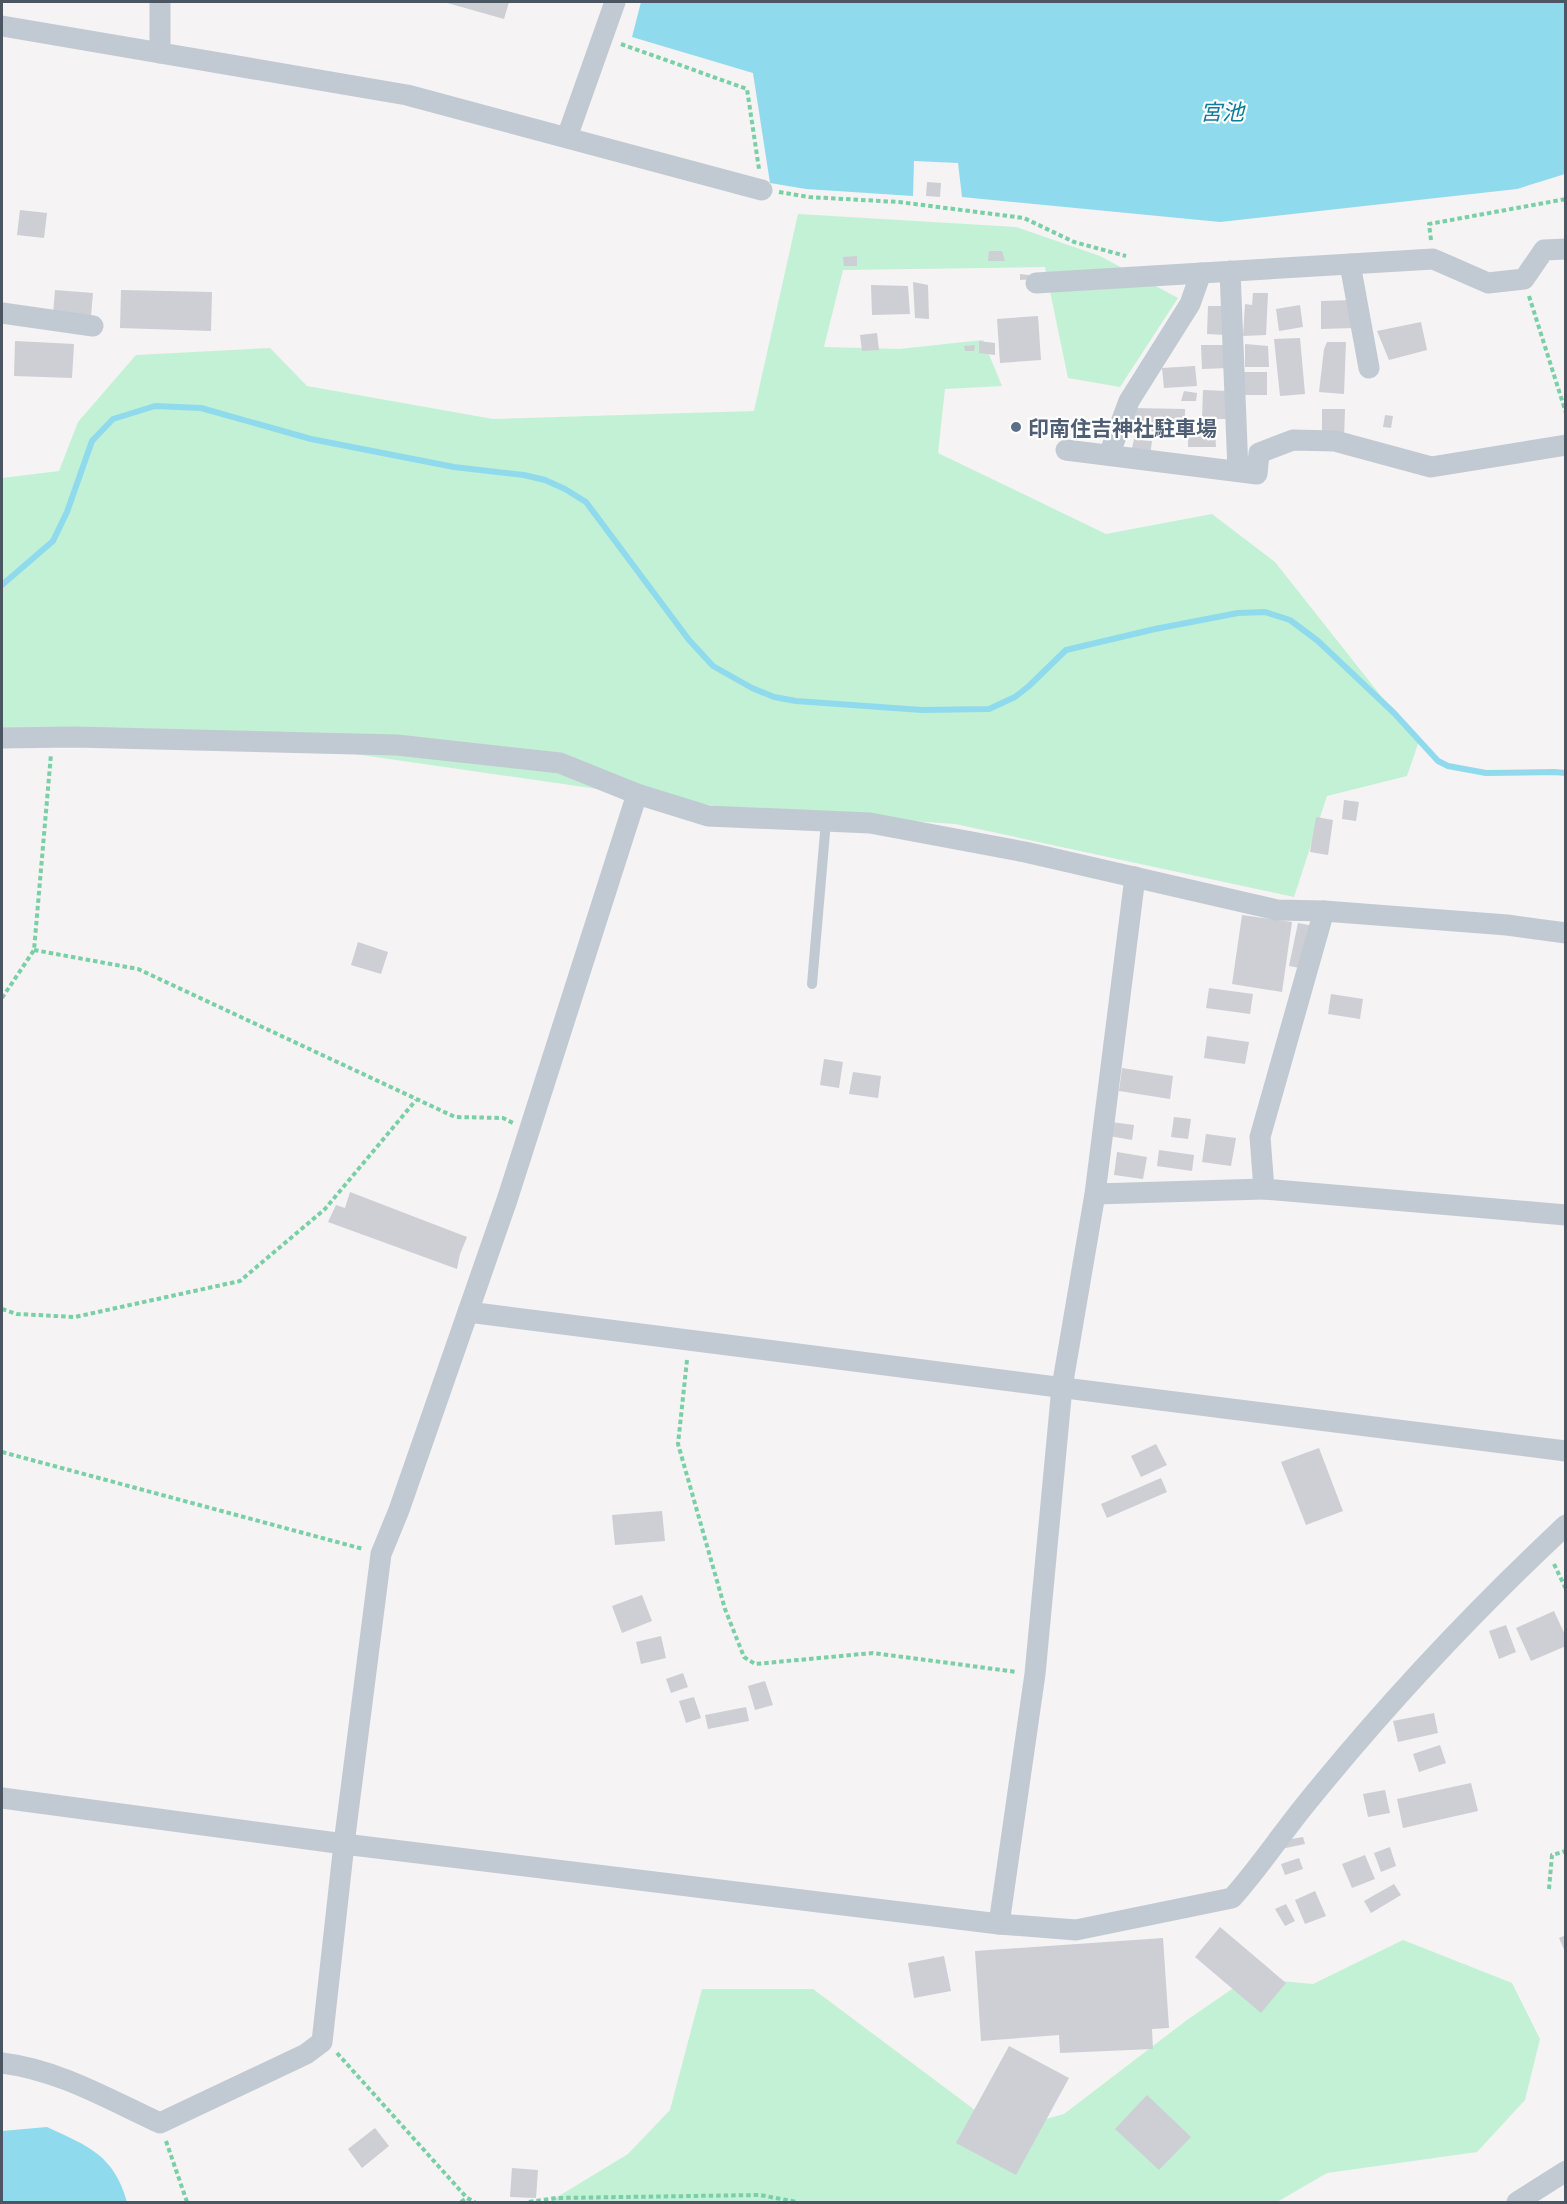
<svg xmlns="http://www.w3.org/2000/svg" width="1567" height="2204" viewBox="0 0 1567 2204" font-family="Barlow,'Noto Sans JP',sans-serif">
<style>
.green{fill:#c3f1d5}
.water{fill:#90daee}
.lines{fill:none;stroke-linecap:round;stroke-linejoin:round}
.stream{stroke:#90daee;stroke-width:6}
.building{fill:#cdcfd5}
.path{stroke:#7ad0a6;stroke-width:4;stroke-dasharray:4.5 3;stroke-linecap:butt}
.service{stroke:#c1cad2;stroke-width:10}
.minor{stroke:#c1cad2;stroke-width:21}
.service-dot{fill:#5c6f8a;stroke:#fff;stroke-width:2}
.labels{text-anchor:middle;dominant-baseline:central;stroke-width:4.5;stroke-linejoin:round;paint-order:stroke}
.service-label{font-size:21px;font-weight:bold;fill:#4e5e75;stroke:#fff;text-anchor:start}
.water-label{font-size:22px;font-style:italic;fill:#0c7c9b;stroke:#fff}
</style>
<rect width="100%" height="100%" fill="#f5f3f3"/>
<!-- green -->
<g class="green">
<path d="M798 214 1016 227 1100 256 1178 298 1120 387 1068 378 1045 267 843 270 824 347 899 349 983 340 1002 386 945 389 938 453 1106 534 1212 514 1275 562 1396 715 1419 741 1407 776 1327 796 1294 897 955 824 736 809 223 735 2 738V478L59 471 78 422 136 355 270 348 307 386 493 419 754 411Z"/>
<path d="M1403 1940 1512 1983 1540 2039 1525 2100 1477 2152 1327 2173 1277 2202H549L628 2154 670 2110 702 1989H813L1003 2131 1064 2114 1187 2020 1248 1978 1313 1984Z"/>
</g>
<!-- water -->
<g class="water">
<path d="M641 2H1565V174L1517 189 1220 222 962 197 958 163 914 161 913 196 806 189 770 183 753 73 632 37Z"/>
<path d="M47 2127C88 2146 114 2155 127 2202H2V2131Z"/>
</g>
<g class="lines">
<!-- stream -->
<path class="stream" d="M2 585 53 541 67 512 92 441 113 419 155 406 201 408 311 439 454 467 524 475 545 480 565 489 586 502 689 640 713 666 752 688 774 697 796 701 922 710 989 709 1015 697 1029 686 1066 650 1155 629 1238 613 1265 612 1290 620 1318 641 1394 713 1438 761 1448 766 1486 773 1554 772 1566 773"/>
</g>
<!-- building -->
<g class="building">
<path d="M444 2H509L504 19Z"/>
<path d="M927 182 941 183 940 197 926 196Z"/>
<path d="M20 210 47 213 44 238 17 235Z"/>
<path d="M989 251H1002L1005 261H988Z"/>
<path d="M857 256V266H844L843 257Z"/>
<path d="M1020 274 1037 276 1036 279 1020 280Z"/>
<path d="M913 282 928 285 929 319 915 318Z"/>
<path d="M871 285 908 286 910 314 872 315Z"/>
<path d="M55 290 93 293 91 316 53 314Z"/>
<path d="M121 290 212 292 211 331 120 328Z"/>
<path d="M1253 293H1268L1266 335 1243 336 1245 304 1252 305Z"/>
<path d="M1353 300 1354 328 1321 329V301Z"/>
<path d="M1300 305 1303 327 1279 331 1276 309Z"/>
<path d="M1208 306H1226L1225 335 1207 334Z"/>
<path d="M1038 316 1041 360 1000 363 997 319Z"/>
<path d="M1421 322 1427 350 1389 360 1377 331Z"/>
<path d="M877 333 879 350 862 351 860 335Z"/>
<path d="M1300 338 1305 394 1280 396 1274 339Z"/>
<path d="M15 341 74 344 72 378 14 376Z"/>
<path d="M979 341 995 343V355L979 353Z"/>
<path d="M1327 342H1346L1344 394 1319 392 1324 349Z"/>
<path d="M1245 344 1268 346 1269 367H1245Z"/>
<path d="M975 345 974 351H965L964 346Z"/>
<path d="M1201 345H1228V368L1202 369Z"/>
<path d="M1195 366 1197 386 1164 388 1162 368Z"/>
<rect x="1243" y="372" width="24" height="23"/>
<path d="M1203 390 1228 391V419H1202Z"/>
<path d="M1184 391 1197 393 1196 401H1181Z"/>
<path d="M1133 408 1185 409V432L1133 431Z"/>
<path d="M1322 409H1345L1344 438H1322Z"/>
<path d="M1385 415 1393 416 1391 428 1383 427Z"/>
<path d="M1188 431H1215L1216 447H1188Z"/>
<path d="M1134 439 1152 441 1150 456 1131 453Z"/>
<path d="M1344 800 1359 802 1356 821 1342 819Z"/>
<path d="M1316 817 1333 820 1328 855 1310 852Z"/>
<path d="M1242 915 1292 922 1282 992 1232 984Z"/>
<path d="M1298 923 1314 926 1305 969 1289 966Z"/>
<path d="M358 942 388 952 381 974 351 965Z"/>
<path d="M1209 988 1253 994 1250 1014 1206 1008Z"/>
<path d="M1331 994 1363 999 1360 1019 1328 1014Z"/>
<path d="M1207 1036 1249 1042 1245 1064 1204 1058Z"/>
<path d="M824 1059 843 1062 839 1088 820 1085Z"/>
<path d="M1122 1068 1173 1076 1170 1099 1119 1091Z"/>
<path d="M853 1072 881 1076 878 1098 849 1094Z"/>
<path d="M1174 1117 1191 1119 1188 1139 1171 1137Z"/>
<path d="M1111 1122 1134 1125 1132 1140 1109 1136Z"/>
<path d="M1206 1134 1236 1138 1231 1166 1202 1162Z"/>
<path d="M1159 1150 1194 1155 1192 1171 1157 1166Z"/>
<path d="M1117 1152 1147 1157 1143 1179 1114 1175Z"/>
<path d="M350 1192 467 1237 460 1254 457 1269 328 1222 336 1205 345 1208Z"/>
<path d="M1156 1444 1167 1465 1141 1477 1131 1456Z"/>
<path d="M1319 1448 1343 1511 1306 1525 1281 1462Z"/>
<path d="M1161 1478 1167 1492 1107 1518 1101 1504Z"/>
<path d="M662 1511 665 1541 615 1545 612 1515Z"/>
<path d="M642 1595 652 1621 622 1633 612 1606Z"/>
<path d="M1554 1611 1566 1637V1646L1531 1661 1516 1628Z"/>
<path d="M1506 1625 1516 1652 1499 1659 1489 1631Z"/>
<path d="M661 1636 666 1658 641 1664 636 1642Z"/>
<path d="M683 1673 688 1687 671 1693 666 1679Z"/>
<path d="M765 1681 773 1705 755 1710 748 1686Z"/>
<path d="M694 1697 701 1718 686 1723 679 1701Z"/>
<path d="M746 1707 749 1721 708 1729 705 1715Z"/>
<path d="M1434 1713 1438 1733 1398 1742 1393 1721Z"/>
<path d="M1440 1745 1446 1763 1419 1772 1413 1754Z"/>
<path d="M1471 1783 1478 1811 1403 1828 1397 1799Z"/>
<path d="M1385 1790 1390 1813 1368 1817 1363 1794Z"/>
<path d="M1303 1837 1305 1844 1281 1849 1279 1841Z"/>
<path d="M1390 1847 1396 1866 1381 1872 1374 1853Z"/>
<path d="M1365 1855 1375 1879 1352 1888 1342 1864Z"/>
<path d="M1299 1858 1303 1869 1285 1875 1281 1864Z"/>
<path d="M1394 1884 1401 1895 1371 1913 1364 1901Z"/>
<path d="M1315 1891 1326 1916 1305 1924 1295 1900Z"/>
<path d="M1286 1904 1295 1921 1285 1926 1275 1909Z"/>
<path d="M1220 1927 1286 1983 1261 2013 1195 1957Z"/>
<path d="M1566 1935V1954L1559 1938Z"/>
<path d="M1163 1938 1169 2028 1152 2029 1153 2049 1060 2053 1059 2035 981 2041 975 1951Z"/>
<path d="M944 1956 951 1991 914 1998 908 1963Z"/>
<path d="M1009 2046 1069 2078 1016 2175 956 2143Z"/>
<path d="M1147 2095 1191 2137 1159 2170 1115 2129Z"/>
<path d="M375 2128 389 2146 362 2168 348 2149Z"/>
<path d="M512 2168 538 2170 536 2198 510 2197Z"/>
</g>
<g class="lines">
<!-- path -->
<g class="path">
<path d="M621 44 747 89 759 169"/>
<path d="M779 192 809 197 899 202 1024 218 1074 242 1126 256"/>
<path d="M1431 240 1429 224 1566 199"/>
<path d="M1529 296 1566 413"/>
<path d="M34 950 138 969 455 1117 503 1118 513 1123"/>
<path d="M2 998 34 950 51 754"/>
<path d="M2 1309 17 1314 75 1317 240 1281 325 1209 416 1100"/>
<path d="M687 1360 678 1444 725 1609 744 1657 755 1664 873 1653 1017 1672"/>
<path d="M2 1452 363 1549"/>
<path d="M1554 1564 1566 1589"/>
<path d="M1549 1889 1552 1855 1566 1851"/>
<path d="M337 2053 467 2198"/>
<path d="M166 2141 187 2202"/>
<path d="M461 2202 467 2198 475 2202"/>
<path d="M529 2202 556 2198 760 2195 797 2202"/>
</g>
<!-- service -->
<path class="service" d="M812 984 826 821"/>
<!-- minor -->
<g class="minor">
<path d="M160 2V53"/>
<path d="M2 26 407 95 762 190"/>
<path d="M567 137 615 2"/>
<path d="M1350 264 1369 368"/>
<path d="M1230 271 1238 471"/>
<path d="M1036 283 1433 259 1488 283 1524 279 1544 250 1566 249"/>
<path d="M2 313 93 326"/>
<path d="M1066 450 1257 474 1259 453 1293 440 1335 441 1431 467 1566 445"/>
<path d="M1109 455 1129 401 1190 304 1201 273"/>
<path d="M2 738 74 737 397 745 560 763 637 794 708 816 870 823 1025 852 1277 910 1324 911 1507 925 1566 933"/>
<path d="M1324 911 1260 1137 1264 1189 1566 1215"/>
<path d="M1095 1194 1264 1189"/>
<path d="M468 1312C834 1361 1200 1404 1566 1451"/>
<path d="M2 1798 344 1844 999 1924 1076 1930 1232 1898C1258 1869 1280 1836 1305 1805 1385 1706 1473 1612 1566 1525"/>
<path d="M999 1924 1035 1674 1062 1387 1095 1194 1135 877"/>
<path d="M2 2063C59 2070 108 2099 160 2123L306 2054 322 2042 344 1844 381 1554 399 1510 507 1200 637 794"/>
<path d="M1517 2202 1566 2171"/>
</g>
</g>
<!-- markers -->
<circle class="service-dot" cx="1016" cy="427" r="6"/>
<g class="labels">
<!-- service labels -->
<g class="service-label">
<text x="1028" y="427">印南住吉神社駐車場</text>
</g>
<!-- water labels -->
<g class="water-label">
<text x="1222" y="111">宮池</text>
</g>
</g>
<!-- border -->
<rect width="1567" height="2204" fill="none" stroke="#4a5661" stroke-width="6"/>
</svg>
